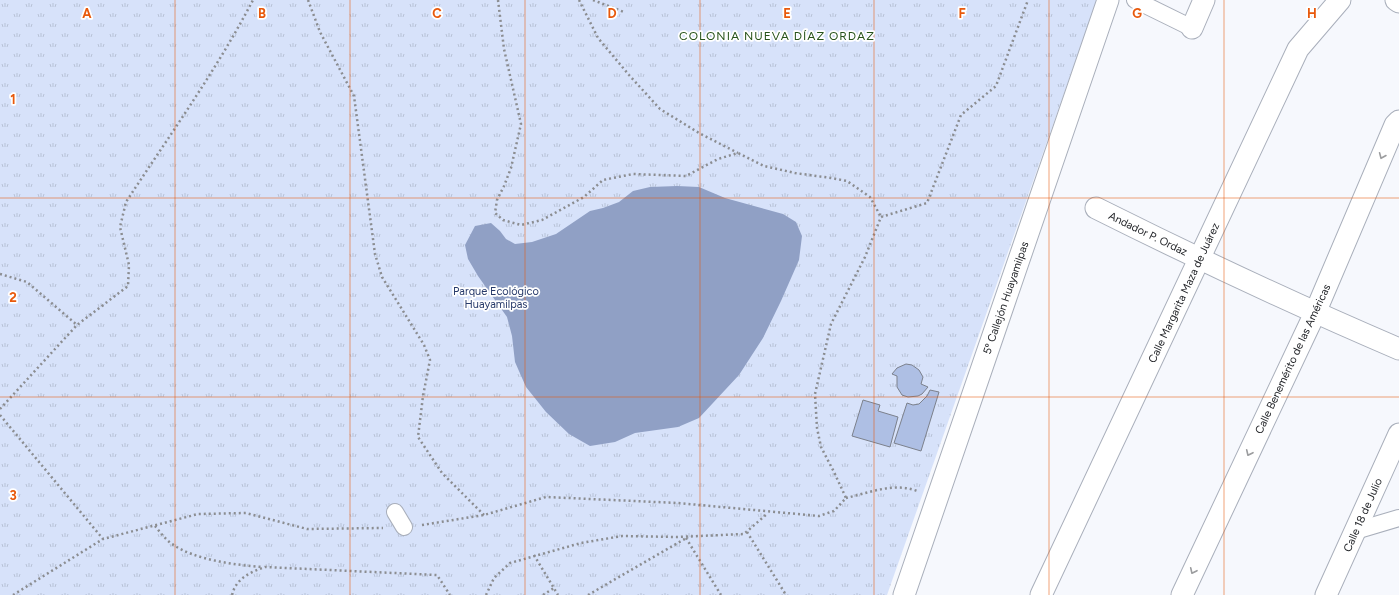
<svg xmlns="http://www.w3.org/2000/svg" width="1399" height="595" viewBox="0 0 1399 595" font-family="Figtree,sans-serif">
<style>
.park{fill:url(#park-tufts)}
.water{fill:#90a0c5}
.building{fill:#aebfe4;stroke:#7c818c}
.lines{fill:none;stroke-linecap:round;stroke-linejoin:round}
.pedestrian-casing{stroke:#a9afbb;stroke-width:18}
.minor-casing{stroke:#a9afbb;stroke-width:23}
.path{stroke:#8b8d91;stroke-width:2.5;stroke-dasharray:2 3;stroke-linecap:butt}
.pedestrian{stroke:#fff;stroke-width:16}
.minor{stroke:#fff;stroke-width:21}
.oneway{stroke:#9c9d9f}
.grid{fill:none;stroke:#e8590c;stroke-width:1;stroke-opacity:0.55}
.labels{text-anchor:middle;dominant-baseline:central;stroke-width:3.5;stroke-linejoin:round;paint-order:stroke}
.street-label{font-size:11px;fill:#232529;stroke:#fff}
.park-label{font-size:11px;fill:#273a6a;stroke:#fff}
.neighbourhood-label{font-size:12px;letter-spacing:1px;fill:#27531a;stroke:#fff}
.grid-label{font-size:13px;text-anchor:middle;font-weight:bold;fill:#e8590c;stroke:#fff;stroke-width:3.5;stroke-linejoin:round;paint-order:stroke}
</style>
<defs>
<pattern id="park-tufts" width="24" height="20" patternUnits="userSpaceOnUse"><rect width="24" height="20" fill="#d7e2fa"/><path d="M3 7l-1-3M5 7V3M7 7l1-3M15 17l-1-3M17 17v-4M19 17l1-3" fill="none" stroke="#b8c2d6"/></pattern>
</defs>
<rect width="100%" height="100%" fill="#f6f8fd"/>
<!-- park -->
<path class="park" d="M0 0H1097L887 595H0Z"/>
<!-- water -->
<path class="water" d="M677 186 699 187 725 198 783 214 796 222 802 236 799 260 781 301 763 338 739 375 699 418 678 427 635 433 615 442 590 446 569 434 546 412 526 387 515 362 512 336 507 317 478 276 468 259 465 245 475 226 491 223 500 231 506 239 515 244 532 242 556 234 590 211 603 208 619 202 633 191 650 187Z"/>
<!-- building -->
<g class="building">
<path d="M906 364 912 365 919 370 923 377 921 384 928 387 922 394 918 396 908 397 902 395 897 387V376L892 374 897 368Z"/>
<path d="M930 390 939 392 921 451 894 443 907 403 913 405 919 404 927 396Z"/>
<path d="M863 400 880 405 878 411 898 417 890 447 852 436Z"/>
</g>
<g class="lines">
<defs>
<g id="pedestrian">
<path d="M1135 0 1192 28"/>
<path d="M395 512 404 527"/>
<path d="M1355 531 1399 518"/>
</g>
<g id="minor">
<path d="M1396 0 1399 2"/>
<path d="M1192 28 1204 0"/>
<path d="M1096 208C1196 258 1296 305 1399 349"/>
<path d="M904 595 1108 0"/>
<path d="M1041 595 1298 49 1340 0"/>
<path d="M1182 595 1315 313 1395 125 1399 121"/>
<path d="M1326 595 1399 434"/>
</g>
</defs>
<!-- pedestrian casing -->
<use href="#pedestrian" class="pedestrian-casing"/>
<!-- minor casing -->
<use href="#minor" class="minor-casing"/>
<!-- path -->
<g class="path">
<path d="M308 0 320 32 354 96 375 254 382 277 424 345 430 360 423 396 418 437 442 473 484 515"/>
<path d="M498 0 504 49 521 124 511 168 504 186 497 200 495 213 503 220 521 225 542 220 584 197 603 180 633 174 686 176 718 159 738 153 764 166 795 173 831 178 847 181 870 197 881 217"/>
<path d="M579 0 598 38 629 75 660 109 699 133 738 153"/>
<path d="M593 0 624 12"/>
<path d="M0 274 27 282 77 325"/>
<path d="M0 409 77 325 128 286 129 265 120 227 126 202C169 136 216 71 253 0"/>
<path d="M0 415 103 539"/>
<path d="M846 498C868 493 894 482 917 491"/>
<path d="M422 525 484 515 546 497 678 503 819 516 834 511 846 498 834 472 821 447 817 428 815 394 831 324 865 257 881 217 927 203 961 115 996 86 1028 0"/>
<path d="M155 526C160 532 165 539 172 544 195 560 235 565 263 567"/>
<path d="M747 532 786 595"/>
<path d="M686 538 721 595"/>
<path d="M534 555 558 595"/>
<path d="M13 595 103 539 198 514 246 513 307 529 383 528"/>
<path d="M232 595C236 578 251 572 265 567L437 575 450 595"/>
<path d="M486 595 494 578 510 563 581 543 622 536 677 537 744 534 768 513"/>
<path d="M543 595 554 588"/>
<path d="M588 595 688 537"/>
</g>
<!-- pedestrian -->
<use href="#pedestrian" class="pedestrian"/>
<!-- minor -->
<use href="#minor" class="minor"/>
</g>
<!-- one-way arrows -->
<defs><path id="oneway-chevron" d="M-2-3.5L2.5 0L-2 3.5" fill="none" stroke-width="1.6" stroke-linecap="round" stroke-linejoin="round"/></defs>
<g class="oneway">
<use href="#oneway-chevron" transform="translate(1382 156) rotate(113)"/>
<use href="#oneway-chevron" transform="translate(1249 453) rotate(115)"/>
<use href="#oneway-chevron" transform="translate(1193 571) rotate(115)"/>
</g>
<!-- grid -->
<path class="grid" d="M175 0V595M350 0V595M525 0V595M700 0V595M874 0V595M1049 0V595M1224 0V595M0 198H1399M0 397H1399"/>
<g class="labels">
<!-- street labels -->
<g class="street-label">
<text transform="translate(1148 234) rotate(26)">Andador P. Ordaz</text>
<text transform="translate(1184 293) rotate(-65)">Calle Margarita Maza de Juárez</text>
<text transform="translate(1006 298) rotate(-71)">5º Callejón Huayamilpas</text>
<text transform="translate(1293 359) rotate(-65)">Calle Benemérito de las Américas</text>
<text transform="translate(1363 515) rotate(-66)">Calle 18 de Julio</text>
</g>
<!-- park labels -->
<g class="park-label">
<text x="496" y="291">Parque Ecológico<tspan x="496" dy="13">Huayamilpas</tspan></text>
</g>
<!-- neighbourhood labels -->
<g class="neighbourhood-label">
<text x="777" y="36">COLONIA NUEVA DÍAZ ORDAZ</text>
</g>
</g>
<g class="grid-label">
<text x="87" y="18">A</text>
<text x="262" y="18">B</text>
<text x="437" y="18">C</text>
<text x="612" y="18">D</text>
<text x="787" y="18">E</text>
<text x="962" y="18">F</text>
<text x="1137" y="18">G</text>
<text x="1312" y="18">H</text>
<text x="13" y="104">1</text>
<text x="13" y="302">2</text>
<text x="13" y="500">3</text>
</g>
</svg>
